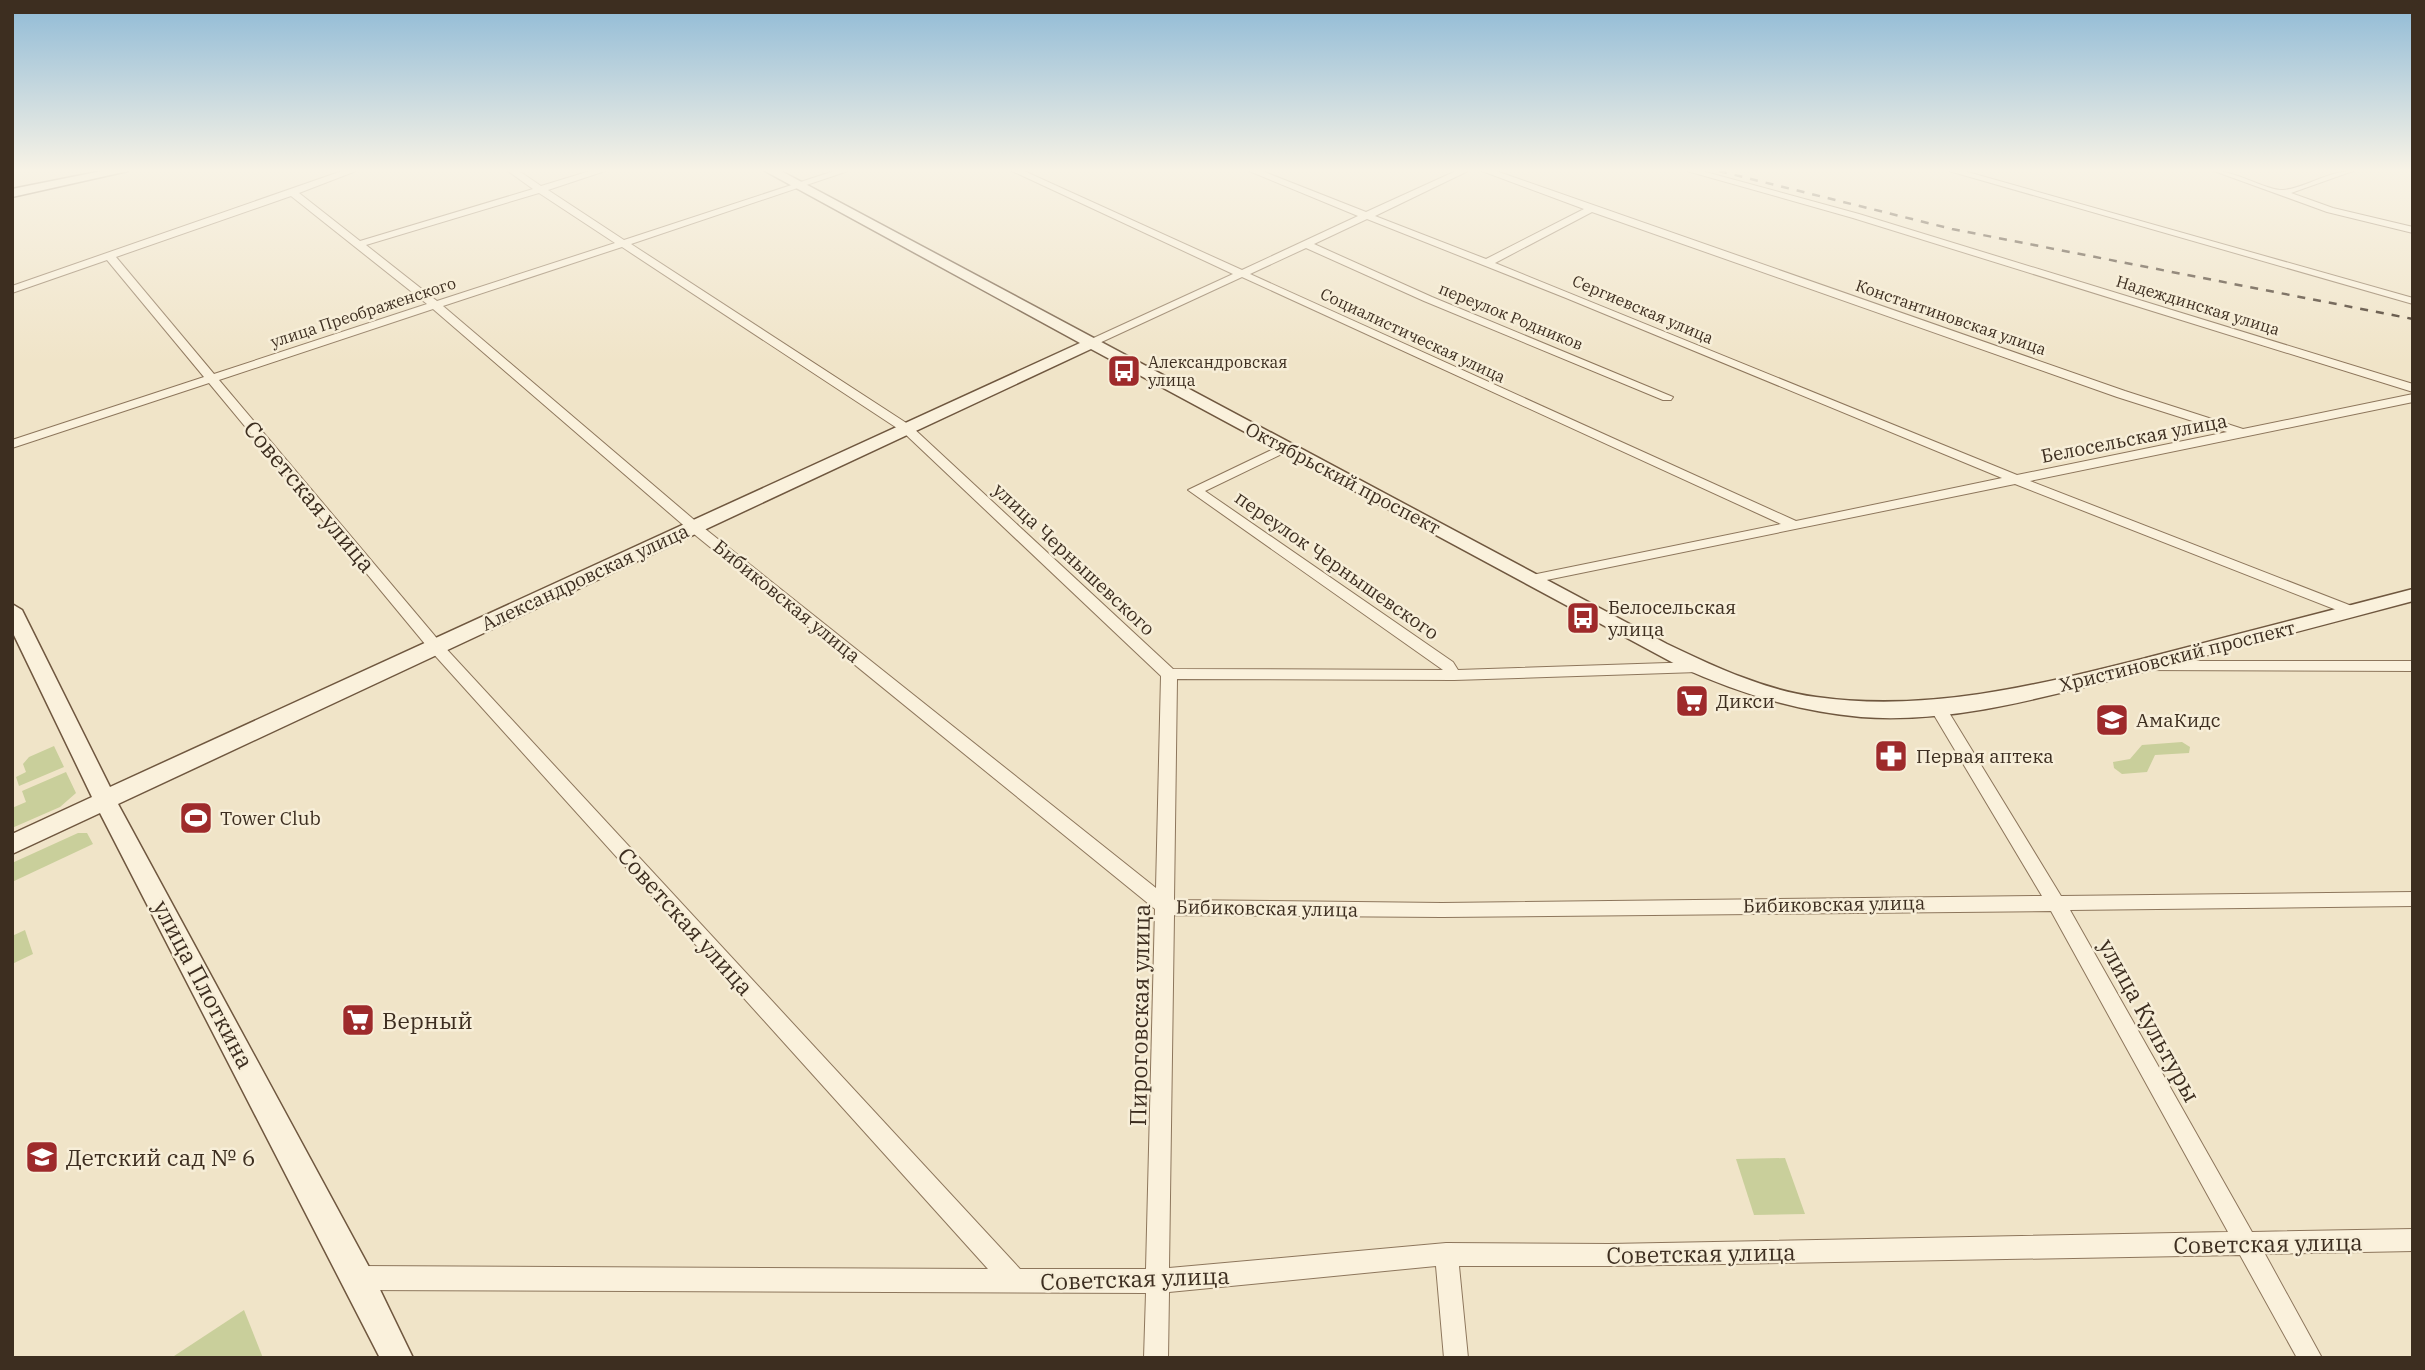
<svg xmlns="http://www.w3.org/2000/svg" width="2425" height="1370" viewBox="0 0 2425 1370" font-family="'IBM Plex Serif',serif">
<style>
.green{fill:#c9cf9b}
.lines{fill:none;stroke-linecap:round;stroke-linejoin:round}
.street-casing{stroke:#8d765c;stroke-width:2}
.secondary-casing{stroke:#6f573f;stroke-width:3}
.street{fill:#faf1dc;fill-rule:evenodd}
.secondary{fill:#faf1dc;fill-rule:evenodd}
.rail{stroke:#3d2e20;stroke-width:2.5;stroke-dasharray:8 8;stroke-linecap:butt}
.labels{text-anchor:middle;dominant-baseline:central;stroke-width:5;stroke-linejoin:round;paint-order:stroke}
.far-street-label{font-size:16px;fill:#3d2e20;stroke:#f7eed8}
.far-poi-label{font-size:16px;fill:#3d2e20;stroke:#f7eed8;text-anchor:start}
.street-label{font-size:19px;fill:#3d2e20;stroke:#f7eed8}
.poi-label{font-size:19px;fill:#3d2e20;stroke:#f7eed8;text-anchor:start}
.near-street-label{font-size:23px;fill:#3d2e20;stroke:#f7eed8}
.near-poi-label{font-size:23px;fill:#3d2e20;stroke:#f7eed8;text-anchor:start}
</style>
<rect width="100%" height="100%" fill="#f0e4c8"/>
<!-- green -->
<g class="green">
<path d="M2182 742 2190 747 2189 753 2155 755 2147 772 2122 774 2114 768 2113 762 2130 759 2142 745Z"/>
<path d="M54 746 64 767 19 786 16 777 26 772 23 764 29 757Z"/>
<path d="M66 772 76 793 60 807 12 828V808L26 802 22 791Z"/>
<path d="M78 833H87L93 844 12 882V863Z"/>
<path d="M25 930 33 954 12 964V936Z"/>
<path d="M1785 1158 1805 1214 1754 1215 1736 1159Z"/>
<path d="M244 1310 263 1358H171Z"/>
</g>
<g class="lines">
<defs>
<g id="street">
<path d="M342 171H356L299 193 360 241 533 189 508 171H519L541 186 590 171H605L548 190 624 240 834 171H848L631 244 911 426 1173 669 1443 670 1188 490 1286 443 1290 444V450L1205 491 1453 662 1458 670 1698 662 1706 667 1698 672 1454 680 1177 679 1174 900 1442 903 2042 896 1931 710 1939 704 1945 706 2061 896 2413 892V906L2070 910 2252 1232 2413 1229V1251L2265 1254 2322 1358H2297L2240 1255 1609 1266H1459L1468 1358H1444L1436 1266 1169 1292 1168 1358H1144L1146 1293 358 1290 350 1286 346 1278 350 1270 358 1266 988 1269 430 650 209 383 12 448V440L204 377 107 260 12 293V286ZM539 193 615 243 437 301 366 245ZM291 196 427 304 214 374 116 257ZM622 247 903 432 1161 676 1156 888 699 524 443 306ZM433 309 689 530 1155 909 1146 1269H1020L440 642 219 380ZM2051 911 2228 1232 1609 1244 1446 1243 1169 1268 1174 915 1442 917Z"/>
<path d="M1012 171H1024L1242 270 1358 216 1249 171H1262L1366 212 1456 171H1468L1375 216 1486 259 1584 209 1482 171H1496L2125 391 2243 429 2413 394V402L2030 481 2357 608 2359 611 2352 616 2015 484 1532 583 1527 582 1525 579 1527 576 1781 524 1242 277 1095 345H1087V341L1233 274ZM1592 212 2117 397 2227 432 2017 475 1495 263ZM1367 219 1566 298 2002 478 1796 521 1250 274 1306 248 1424 301 1663 400H1671L1673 397 1432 297 1314 244Z"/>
<path d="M1687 171H1702L1859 214 2413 384V392L1853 218Z"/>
<path d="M1949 171H1964L2413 298V304Z"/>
<path d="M2214 171C2237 171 2267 191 2283 190 2306 188 2327 171 2353 171L2291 193 2333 208 2413 227V233L2327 212Z"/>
<path d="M2147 661H2413V671L2142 670 2139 666Z"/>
</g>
<g id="secondary">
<path d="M102 171H128L12 197V189Z"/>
<path d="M765 171H781L1667 644C1715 667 1764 690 1816 697 1928 713 2038 685 2146 658 2235 635 2324 612 2413 589V601C2319 626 2225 651 2131 675 2044 697 1951 724 1861 717 1796 711 1737 693 1679 666L1091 349 118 804 369 1267 413 1358H380L100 813 12 854V834L92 797 12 631V604L22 610 110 787 1080 343Z"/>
</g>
</defs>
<!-- street casing -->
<use href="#street" class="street-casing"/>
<!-- secondary casing -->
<use href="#secondary" class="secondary-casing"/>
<!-- street -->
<use href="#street" class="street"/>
<!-- secondary -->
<use href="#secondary" class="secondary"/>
<!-- rail -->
<path class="rail" d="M1719 171 1952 229 2413 319"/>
</g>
<!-- sky -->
<linearGradient id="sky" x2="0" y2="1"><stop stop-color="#8fbad6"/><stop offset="0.47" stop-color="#f8f3e6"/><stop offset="1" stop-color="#f8f3e6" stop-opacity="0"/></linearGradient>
<rect width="2425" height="363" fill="url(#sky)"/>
<!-- icons -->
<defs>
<symbol id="bus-square" viewBox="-11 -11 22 22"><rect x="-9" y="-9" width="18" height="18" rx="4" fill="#9e2a2b" stroke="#f7eed8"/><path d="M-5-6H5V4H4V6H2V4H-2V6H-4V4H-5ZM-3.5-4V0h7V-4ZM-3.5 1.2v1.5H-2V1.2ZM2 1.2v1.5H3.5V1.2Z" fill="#fff"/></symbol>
<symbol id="supermarket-square" viewBox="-11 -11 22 22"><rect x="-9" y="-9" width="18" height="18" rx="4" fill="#9e2a2b" stroke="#f7eed8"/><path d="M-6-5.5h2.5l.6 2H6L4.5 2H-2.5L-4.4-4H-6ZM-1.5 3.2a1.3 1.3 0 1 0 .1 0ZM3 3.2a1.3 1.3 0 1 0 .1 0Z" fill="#fff"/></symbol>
<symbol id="school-square" viewBox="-11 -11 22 22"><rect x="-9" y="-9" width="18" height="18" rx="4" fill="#9e2a2b" stroke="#f7eed8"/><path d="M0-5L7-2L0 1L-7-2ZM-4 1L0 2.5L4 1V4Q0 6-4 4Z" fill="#fff"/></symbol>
<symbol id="pharmacy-square" viewBox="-11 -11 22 22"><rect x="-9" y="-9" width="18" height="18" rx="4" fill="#9e2a2b" stroke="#f7eed8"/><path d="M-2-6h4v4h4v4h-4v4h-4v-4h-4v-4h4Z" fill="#fff"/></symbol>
<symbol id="stadium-square" viewBox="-11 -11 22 22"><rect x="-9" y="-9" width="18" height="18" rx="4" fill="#9e2a2b" stroke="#f7eed8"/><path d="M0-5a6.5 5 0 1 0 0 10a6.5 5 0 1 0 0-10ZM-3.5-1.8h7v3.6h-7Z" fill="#fff"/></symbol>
</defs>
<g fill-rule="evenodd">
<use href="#bus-square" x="1105" y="352" width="38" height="38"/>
<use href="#bus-square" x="1564" y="599" width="38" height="38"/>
<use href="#supermarket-square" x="1673" y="682" width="38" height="38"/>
<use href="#school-square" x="2093" y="701" width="38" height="38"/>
<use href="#pharmacy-square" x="1872" y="737" width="38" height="38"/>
<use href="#stadium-square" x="177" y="799" width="38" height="38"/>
<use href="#supermarket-square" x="339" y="1001" width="38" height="38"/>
<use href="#school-square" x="23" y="1138" width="38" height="38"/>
</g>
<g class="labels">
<!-- far-street labels -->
<g class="far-street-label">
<text transform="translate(2198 305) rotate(17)">Надеждинская улица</text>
<text transform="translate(1643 309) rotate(23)">Сергиевская улица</text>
<text transform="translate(363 312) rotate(-18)">улица Преображенского</text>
<text transform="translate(1511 316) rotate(22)">переулок Родников</text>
<text transform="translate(1951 317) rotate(19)">Константиновская улица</text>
<text transform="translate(1413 335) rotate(25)">Социалистическая улица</text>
</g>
<!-- far-poi labels -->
<g class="far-poi-label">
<text x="1148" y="362">Александровская<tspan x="1148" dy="18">улица</tspan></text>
</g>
<!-- street labels -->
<g class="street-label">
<text transform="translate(2134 438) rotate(-11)">Белосельская улица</text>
<text transform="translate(1343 478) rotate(28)">Октябрьский проспект</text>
<text transform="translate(1074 559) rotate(43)">улица Чернышевского</text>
<text transform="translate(1337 565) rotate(35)">переулок Чернышевского</text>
<text transform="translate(585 577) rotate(-25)">Александровская улица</text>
<text transform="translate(787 601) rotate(39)">Бибиковская улица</text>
<text transform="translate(2177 656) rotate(-14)">Христиновский проспект</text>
<text transform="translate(1834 904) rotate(-1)">Бибиковская улица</text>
<text transform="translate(1267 908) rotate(1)">Бибиковская улица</text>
</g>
<!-- poi labels -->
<g class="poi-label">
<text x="1608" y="607">Белосельская<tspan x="1608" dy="22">улица</tspan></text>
<text x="1716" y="701">Дикси</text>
<text x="2136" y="720">АмаКидс</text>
<text x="1916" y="756">Первая аптека</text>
<text x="220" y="818">Tower Club</text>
</g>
<!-- near-street labels -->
<g class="near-street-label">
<text transform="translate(310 496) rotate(50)">Советская улица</text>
<text transform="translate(686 921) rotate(48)">Советская улица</text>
<text transform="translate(204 984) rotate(62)">улица Плоткина</text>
<text transform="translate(1139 1015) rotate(-89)">Пироговская улица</text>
<text transform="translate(2150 1020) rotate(61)">улица Культуры</text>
<text transform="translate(2268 1243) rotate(-1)">Советская улица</text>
<text transform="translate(1701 1253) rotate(-1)">Советская улица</text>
<text transform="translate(1135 1278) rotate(-2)">Советская улица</text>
</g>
<!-- near-poi labels -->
<g class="near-poi-label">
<text x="382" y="1020">Верный</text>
<text x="66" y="1157">Детский сад № 6</text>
</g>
</g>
<!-- border -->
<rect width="2425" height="1370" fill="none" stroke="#3d2e20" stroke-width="28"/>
</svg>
